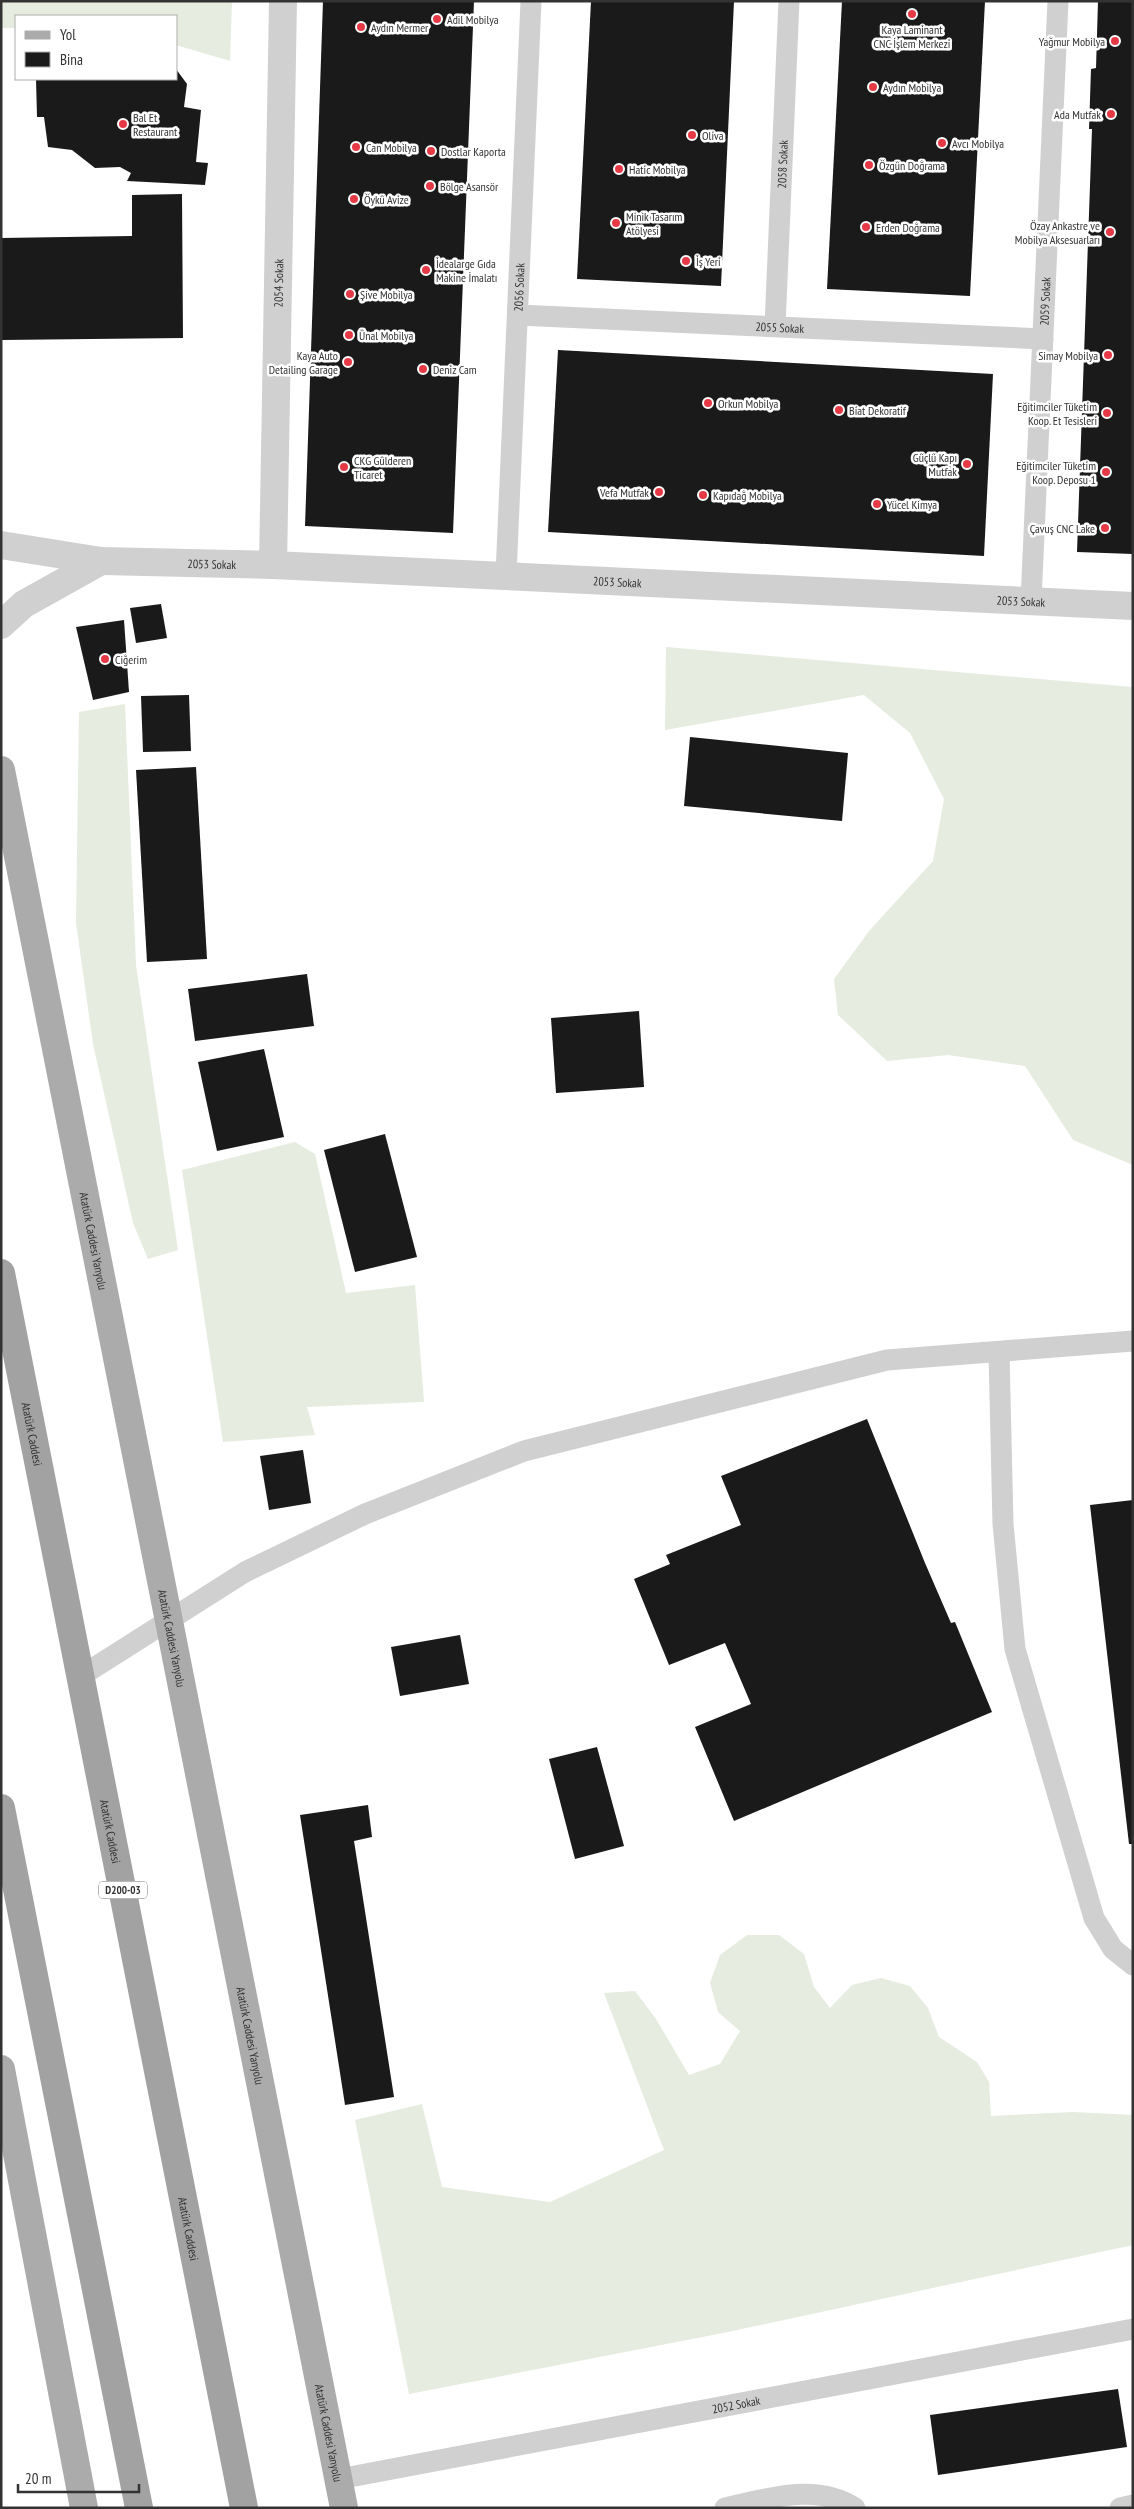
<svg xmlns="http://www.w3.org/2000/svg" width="1134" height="2509" viewBox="0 0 1134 2509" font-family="'PT Sans Narrow',sans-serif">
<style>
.grass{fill:#e6ecdf}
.building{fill:#1a1a1a}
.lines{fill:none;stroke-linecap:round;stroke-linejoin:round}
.service{stroke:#d0d0d0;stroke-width:21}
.minor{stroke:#d0d0d0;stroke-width:28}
.primary{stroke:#ababab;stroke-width:28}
.trunk{stroke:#a2a2a2;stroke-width:28}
.poi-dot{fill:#e63946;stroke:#fff;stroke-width:2}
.labels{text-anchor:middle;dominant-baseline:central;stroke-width:5;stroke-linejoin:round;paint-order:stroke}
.shield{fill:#fff;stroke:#707070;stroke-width:1}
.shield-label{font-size:11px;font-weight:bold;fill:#333}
.poi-label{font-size:12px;fill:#333;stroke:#fff;text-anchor:start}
.street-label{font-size:12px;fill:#333;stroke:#fff}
</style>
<rect width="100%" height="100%" fill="#fff"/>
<!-- grass -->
<g class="grass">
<path d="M1 1H232L230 61 176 45V16H16V28H1Z"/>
<path d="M666 647 1133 687V1165L1073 1140 1025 1066 948 1055 887 1061 838 1015 834 979 869 931 933 861 944 799 910 733 864 695 665 730Z"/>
<path d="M125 704 136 965 178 1250 148 1259 133 1223 93 1044 76 923 79 712Z"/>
<path d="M295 1142 315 1154 346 1293 415 1285 424 1402 307 1407 315 1435 223 1442 182 1170Z"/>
<path d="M747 1935H779L804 1954 814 1987 830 2008 852 1985 881 1978 910 1986 928 2008 939 2037 977 2062 989 2082 991 2116 1073 2112 1133 2115V2245L723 2333 409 2394 355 2120 422 2104 442 2187 550 2202 664 2150 604 1993 635 1991 656 2019 689 2075 720 2064 740 2031 718 2012 710 1983 720 1955Z"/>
</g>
<!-- building -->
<g class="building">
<path d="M323 1H474L453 533 305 526Z"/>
<path d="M591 1H734L721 286 577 279Z"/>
<path d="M842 1H985L970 296 827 289Z"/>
<path d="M1098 1H1133V554L1077 552 1092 129H1089L1091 69 1096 68Z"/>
<path d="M176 69 187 84 184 107 201 110 196 162 208 163 205 185 127 181 131 173 120 167 95 168 72 150 48 147 44 117H37L36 79H176Z"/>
<path d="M182 194 183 338 1 340V238L132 236V195Z"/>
<path d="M558 350 993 374 984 556 548 532Z"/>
<path d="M161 604 167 638 136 643 130 608Z"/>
<path d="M124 620 129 692 93 700 76 627Z"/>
<path d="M189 695 191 751 143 752 141 696Z"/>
<path d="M690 737 848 753 842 821 684 806Z"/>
<path d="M196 767 207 959 147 962 136 770Z"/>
<path d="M307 974 314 1026 195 1041 188 989Z"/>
<path d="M639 1011 644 1087 556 1093 551 1018Z"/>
<path d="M264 1049 284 1137 217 1151 198 1062Z"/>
<path d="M385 1134 417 1257 355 1272 324 1150Z"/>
<path d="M867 1419 925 1563 951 1623 955 1622 992 1712 734 1821 695 1727 751 1704 725 1643 669 1665 634 1579 670 1564 666 1555 741 1525 721 1476Z"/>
<path d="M303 1450 311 1503 269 1510 260 1456Z"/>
<path d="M1133 1500V1844H1129L1090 1505Z"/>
<path d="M460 1635 469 1684 400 1696 391 1647Z"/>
<path d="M597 1747 624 1846 575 1859 549 1759Z"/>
<path d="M368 1805 372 1837 354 1841 394 2097 345 2105 300 1815Z"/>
<path d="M1118 2389 1127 2447 938 2475 930 2415Z"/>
</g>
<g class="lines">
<!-- service -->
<g class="service">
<path id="s1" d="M518 315 1043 339"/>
<path id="s2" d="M775 326 789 1"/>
<path id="s3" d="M506 575 531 1"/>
<path id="s4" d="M1031 601 1058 1"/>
<path d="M999 1353 1003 1524 1015 1649 1094 1918 1113 1949 1133 1965"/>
<path d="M81 1676 245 1572 365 1514 524 1451 887 1360 1133 1341"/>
<path id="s5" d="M339 2479 1133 2329"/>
<path d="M725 2508C767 2499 816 2482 855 2508"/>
<path d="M1120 2508 1133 2505"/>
</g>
<!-- minor -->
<g class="minor">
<path id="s6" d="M1 545 101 561 273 565 1133 606"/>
<path id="s7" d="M273 565 283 1"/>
<path d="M1 625 24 604 101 561"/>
</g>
<!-- primary -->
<g class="primary">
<path id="s8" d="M1 770 344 2508"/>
<path d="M1 2069 84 2508"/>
</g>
<!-- trunk -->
<g class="trunk">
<path id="s9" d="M1 1273 244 2508"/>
<path d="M1 1808 139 2508"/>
</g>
</g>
<!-- markers -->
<g class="poi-dot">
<circle cx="912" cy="14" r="5"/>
<circle cx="437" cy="19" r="5"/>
<circle cx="361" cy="27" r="5"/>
<circle cx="1115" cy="41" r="5"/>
<circle cx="873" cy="87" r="5"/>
<circle cx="1111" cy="114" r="5"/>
<circle cx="123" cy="124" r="5"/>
<circle cx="692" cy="135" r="5"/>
<circle cx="942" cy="143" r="5"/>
<circle cx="356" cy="147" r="5"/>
<circle cx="431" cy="151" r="5"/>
<circle cx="869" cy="165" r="5"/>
<circle cx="619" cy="169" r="5"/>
<circle cx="430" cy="186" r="5"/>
<circle cx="354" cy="199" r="5"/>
<circle cx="616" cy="223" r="5"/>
<circle cx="866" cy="227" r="5"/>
<circle cx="1110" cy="232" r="5"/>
<circle cx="686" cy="261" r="5"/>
<circle cx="426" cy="270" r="5"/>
<circle cx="350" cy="294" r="5"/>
<circle cx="349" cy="335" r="5"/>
<circle cx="1108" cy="355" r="5"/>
<circle cx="348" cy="362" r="5"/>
<circle cx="423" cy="369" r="5"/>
<circle cx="708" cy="403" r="5"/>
<circle cx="839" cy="410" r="5"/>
<circle cx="1107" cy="413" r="5"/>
<circle cx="967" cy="464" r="5"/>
<circle cx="344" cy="467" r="5"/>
<circle cx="1106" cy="472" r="5"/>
<circle cx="659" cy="492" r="5"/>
<circle cx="703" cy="495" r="5"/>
<circle cx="877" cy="504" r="5"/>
<circle cx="1105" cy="528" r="5"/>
<circle cx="105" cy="659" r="5"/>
</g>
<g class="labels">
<!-- shield labels -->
<rect class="shield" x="99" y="1881.5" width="48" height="17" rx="4"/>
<g class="shield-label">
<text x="123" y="1890">D200-03</text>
</g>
<!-- poi labels -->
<g class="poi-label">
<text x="447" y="19">Adil Mobilya</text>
<text x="371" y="27">Aydın Mermer</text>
<text x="912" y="29" text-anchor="middle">Kaya Laminant<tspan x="912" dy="14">CNC İşlem Merkezi</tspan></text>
<text x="1105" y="41" text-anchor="end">Yağmur Mobilya</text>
<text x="883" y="87">Aydın Mobilya</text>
<text x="1101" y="114" text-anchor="end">Ada Mutfak</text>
<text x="133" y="117">Bal Et<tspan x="133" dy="14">Restaurant</tspan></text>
<text x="702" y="135">Oliva</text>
<text x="952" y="143">Avcı Mobilya</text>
<text x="366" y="147">Can Mobilya</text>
<text x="441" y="151">Dostlar Kaporta</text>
<text x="879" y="165">Özgün Doğrama</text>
<text x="629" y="169">Hatic Mobilya</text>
<text x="440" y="186">Bölge Asansör</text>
<text x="364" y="199">Öykü Avize</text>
<text x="626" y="216">Minik Tasarım<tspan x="626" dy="14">Atölyesi</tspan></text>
<text x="1100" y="225" text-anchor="end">Özay Ankastre ve<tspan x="1100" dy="14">Mobilya Aksesuarları</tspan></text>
<text x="876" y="227">Erden Doğrama</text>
<text x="696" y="261">İş Yeri</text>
<text x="436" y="263">İdealarge Gıda<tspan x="436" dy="14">Makine İmalatı</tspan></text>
<text x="360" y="294">Şive Mobilya</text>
<text x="359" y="335">Ünal Mobilya</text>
<text x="338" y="355" text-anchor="end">Kaya Auto<tspan x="338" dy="14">Detailing Garage</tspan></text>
<text x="1098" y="355" text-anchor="end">Simay Mobilya</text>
<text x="433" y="369">Deniz Cam</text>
<text x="718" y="403">Orkun Mobilya</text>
<text x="1097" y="406" text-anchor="end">Eğitimciler Tüketim<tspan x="1097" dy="14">Koop. Et Tesisleri</tspan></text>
<text x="849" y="410">Biat Dekoratif</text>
<text x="957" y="457" text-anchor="end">Güçlü Kapı<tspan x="957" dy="14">Mutfak</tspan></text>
<text x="354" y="460">CKG Gülderen<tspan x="354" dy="14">Ticaret</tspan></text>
<text x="1096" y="465" text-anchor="end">Eğitimciler Tüketim<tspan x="1096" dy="14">Koop. Deposu 1</tspan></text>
<text x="649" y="492" text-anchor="end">Vefa Mutfak</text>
<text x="713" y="495">Kapıdağ Mobilya</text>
<text x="887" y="504">Yücel Kimya</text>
<text x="1095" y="528" text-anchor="end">Çavuş CNC Lake</text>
<text x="115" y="659">Ciğerim</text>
</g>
<!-- street labels -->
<g class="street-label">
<text stroke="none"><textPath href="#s2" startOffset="162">2058 Sokak</textPath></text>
<text stroke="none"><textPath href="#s7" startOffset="282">2054 Sokak</textPath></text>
<text stroke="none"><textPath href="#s3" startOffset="288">2056 Sokak</textPath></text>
<text stroke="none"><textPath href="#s4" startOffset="300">2059 Sokak</textPath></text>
<text stroke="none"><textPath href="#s1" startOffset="262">2055 Sokak</textPath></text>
<text stroke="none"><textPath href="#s6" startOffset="212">2053 Sokak</textPath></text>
<text stroke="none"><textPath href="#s6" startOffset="618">2053 Sokak</textPath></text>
<text stroke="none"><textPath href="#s6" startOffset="1022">2053 Sokak</textPath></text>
<text stroke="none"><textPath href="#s8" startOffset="480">Atatürk Caddesi Yanyolu</textPath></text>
<text stroke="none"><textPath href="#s9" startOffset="164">Atatürk Caddesi</textPath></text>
<text stroke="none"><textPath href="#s8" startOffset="885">Atatürk Caddesi Yanyolu</textPath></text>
<text stroke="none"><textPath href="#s9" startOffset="569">Atatürk Caddesi</textPath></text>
<text stroke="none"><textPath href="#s8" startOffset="1290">Atatürk Caddesi Yanyolu</textPath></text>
<text stroke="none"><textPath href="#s9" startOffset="974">Atatürk Caddesi</textPath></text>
<text stroke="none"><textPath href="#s5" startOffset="404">2052 Sokak</textPath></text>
<text stroke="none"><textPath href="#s8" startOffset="1695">Atatürk Caddesi Yanyolu</textPath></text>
</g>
</g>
<!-- border -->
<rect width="1134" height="2509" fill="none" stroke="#333333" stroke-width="5"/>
<!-- legend -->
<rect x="15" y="15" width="162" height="65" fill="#ffffff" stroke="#adadad"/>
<rect x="25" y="31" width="25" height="8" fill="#ababab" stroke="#adadad"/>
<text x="60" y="40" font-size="15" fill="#333333">Yol</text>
<rect x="25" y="52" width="25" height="15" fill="#1a1a1a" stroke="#adadad"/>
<text x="60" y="65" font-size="15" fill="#333333">Bina</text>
<!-- scale -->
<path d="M18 2484v8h121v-8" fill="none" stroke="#333333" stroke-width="2.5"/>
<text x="25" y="2484" font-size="15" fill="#333333" stroke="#ffffff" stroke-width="4" paint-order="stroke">20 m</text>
</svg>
